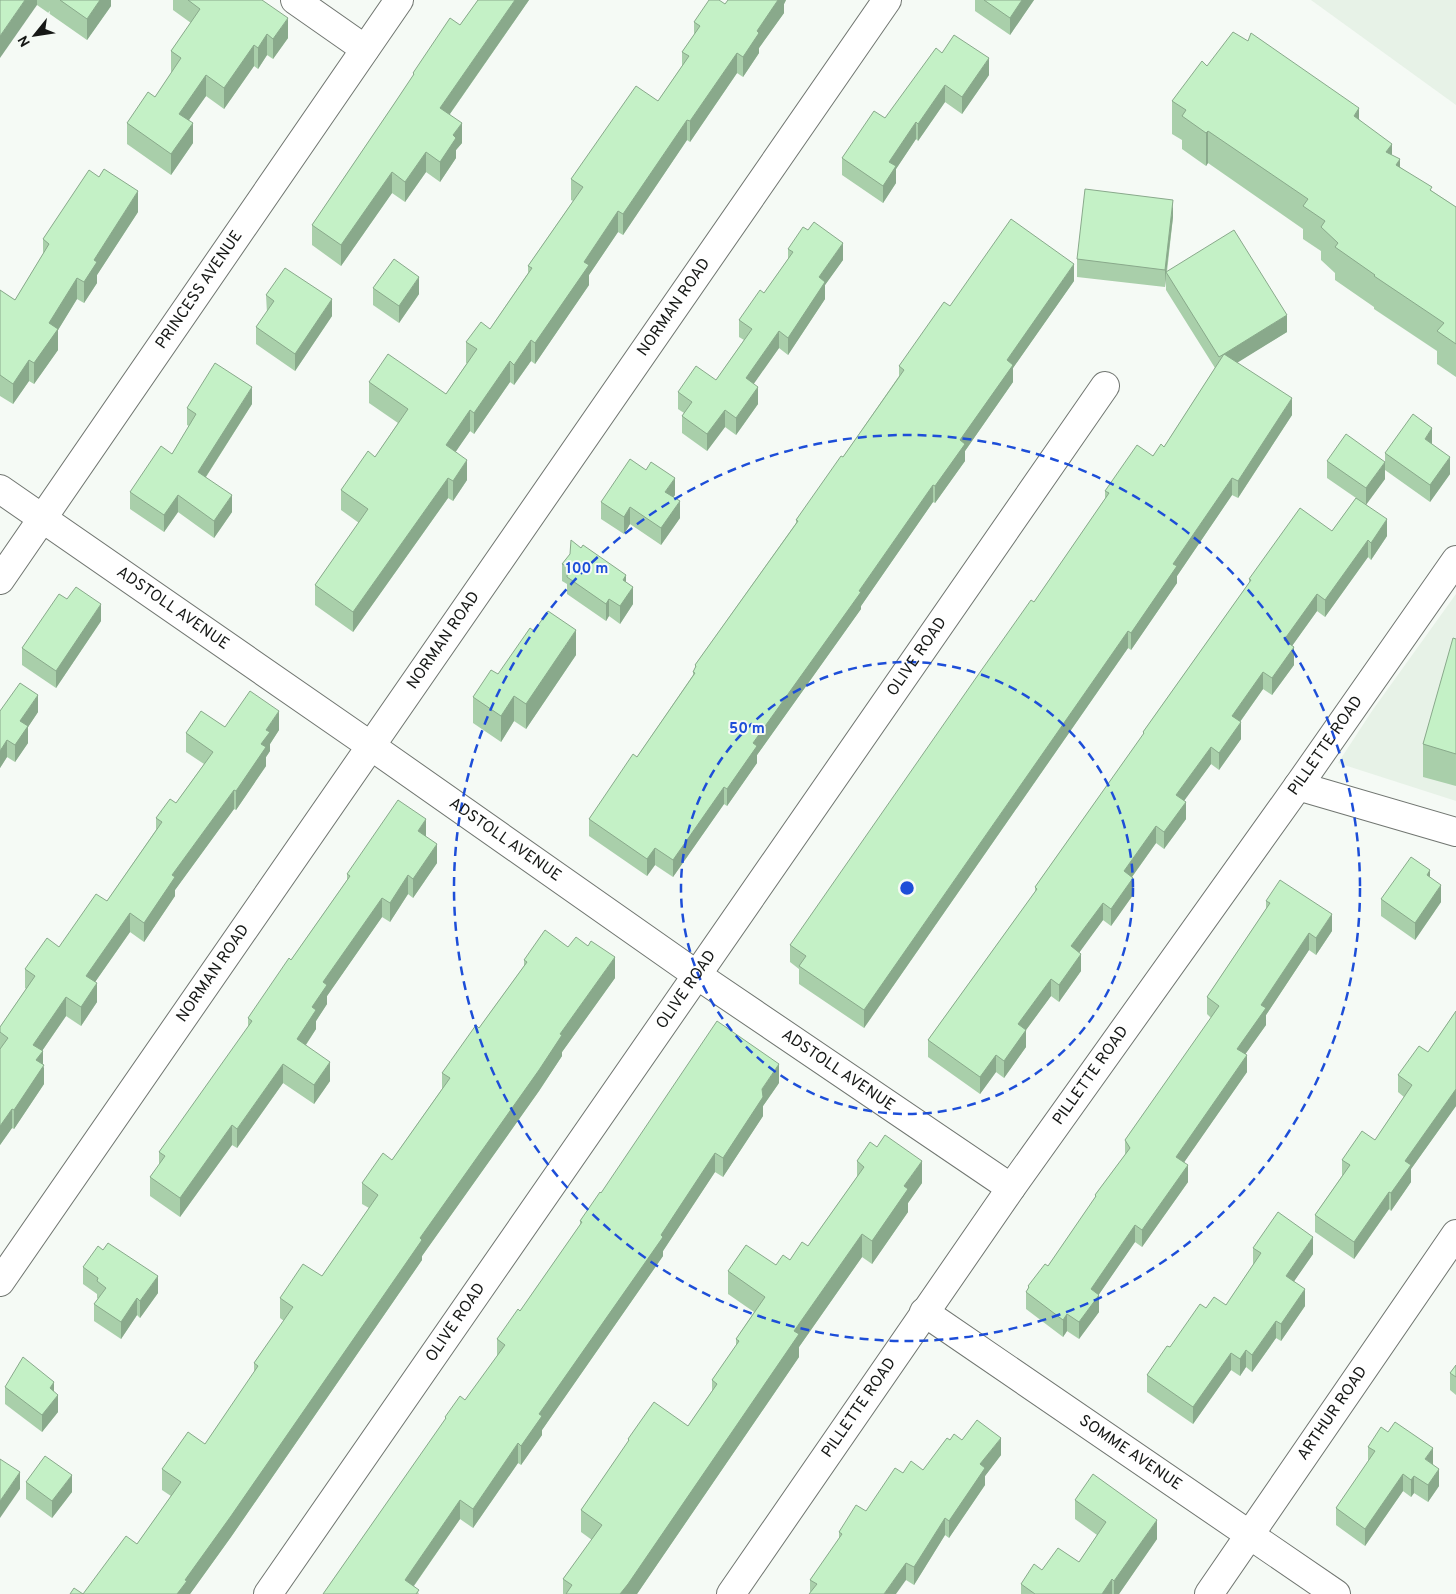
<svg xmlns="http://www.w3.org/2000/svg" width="1456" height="1594" viewBox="0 0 1456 1594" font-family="Overpass,sans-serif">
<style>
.built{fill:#e7f2e7}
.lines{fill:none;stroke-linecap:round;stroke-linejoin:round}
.minor-casing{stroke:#717671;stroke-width:30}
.tertiary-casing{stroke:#717671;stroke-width:30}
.minor{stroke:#fff;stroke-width:28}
.tertiary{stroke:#fff;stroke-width:28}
.wall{fill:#a9cfaa}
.shaded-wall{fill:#89a98b}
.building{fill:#c4f1c6;stroke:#89a98b}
.ring{fill:none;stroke:#1d4ed8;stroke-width:2.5;stroke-dasharray:9 6}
.labels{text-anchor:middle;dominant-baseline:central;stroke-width:4;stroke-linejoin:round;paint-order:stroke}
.street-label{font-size:16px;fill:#161816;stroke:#f5faf5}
.centre{fill:#1d4ed8;stroke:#f5faf5;stroke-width:2.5}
.ring-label{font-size:15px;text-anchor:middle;font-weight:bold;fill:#1d4ed8;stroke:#f5faf5;stroke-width:4;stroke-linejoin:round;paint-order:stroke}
</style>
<rect width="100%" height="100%" fill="#f5faf5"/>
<!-- built -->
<g class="built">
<path d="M1311 0H1456V105Z"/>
<path d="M1456 594V801L1338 763 1372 711Z"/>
</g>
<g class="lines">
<defs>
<g id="minor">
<path d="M295 0 365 49"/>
<path id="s1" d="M0 489 371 746 697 975 1011 1188"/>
<path id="s2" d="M0 580 399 0"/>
<path d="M1298 786 1456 832"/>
<path id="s3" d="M0 1282 887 0"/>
<path id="s4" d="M924 1312 1336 1594"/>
<path id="s5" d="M268 1594 1105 386"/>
<path id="s6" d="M1209 1594 1456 1234"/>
</g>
<g id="tertiary">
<path id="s7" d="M731 1594 1011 1188 1298 786 1456 560"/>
</g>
</defs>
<!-- minor casing -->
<use href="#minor" class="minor-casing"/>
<!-- tertiary casing -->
<use href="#tertiary" class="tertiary-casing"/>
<!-- minor -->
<use href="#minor" class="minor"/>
<!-- tertiary -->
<use href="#tertiary" class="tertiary"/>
</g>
<!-- wall -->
<g class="wall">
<path d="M0 0H111V6L87 40 37 5Z"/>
<path d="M173 0H262L288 38 273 59 267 55 258 69 254 66 224 109 206 96 189 120 193 143 171 175 127 144V123L155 97 172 72H171V51L191 23 173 10Z"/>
<path d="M478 0H529L450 114 462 143 456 150V158L440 182 426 172 405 202 392 193 341 266 312 245V225L394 104 413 76V73L460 25Z"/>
<path d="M728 0H786L784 4V13L759 48V53L743 77 737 73 690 142 687 140 623 235 618 232 589 275V285L535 364 531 361 514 385 510 382 474 434 470 431 455 452 467 480 453 501 448 498 353 632 315 605V585L359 523 341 510V490L375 457 398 423 369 403V382L446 394 467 363H466V342L490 329 528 273V266L573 201 571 200V179L658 101 682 66V52L694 35V22L725 4Z"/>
<path d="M975 0H1034L1010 35 975 11Z"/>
<path d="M942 53 989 75 962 114 945 102 918 141 916 139 896 169V183L883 203 842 175V158L885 118Z"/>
<path d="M1207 66 1359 119 1392 155 1400 167 1432 191 1456 207V377L1437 364V351L1374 309V307L1335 280V273L1321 260V251L1303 239V229L1208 163 1206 166 1182 149V140L1172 134V101Z"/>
<path d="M138 212 97 275V283L84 303 77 299 58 330V350L34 384 29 381 13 404 0 396V290L15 300 43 254V239Z"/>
<path d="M1173 217 1167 272 1287 332 1237 362 1292 415 1238 498 1232 495 1177 576V583L1131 650 1128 648 864 1028 799 984V969L790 962V945L1034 602 1105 499V491L1164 447 1215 368 1166 290V279L1165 287 1077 277V259Z"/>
<path d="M788 249 843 260 825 285V299L788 355 779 348 753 384 758 404 736 435 725 427 707 451 682 433V416L684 413 678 409V392L716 380 744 340 739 337V320L764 293 788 259Z"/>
<path d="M1074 281 1013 368V382L965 451V461L935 503 933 502 861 606V609L757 755V763L727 806 724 804 673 877 655 865 647 876 589 836V819L637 757 693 675V672L695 669V665L796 523V520L843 457 899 376V366L950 306Z"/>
<path d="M373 288 419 294 399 323 373 305Z"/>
<path d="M266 295 332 316 295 371 256 344V327L267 313Z"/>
<path d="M252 404 206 477 232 512 214 538 178 512 164 532 130 509V492L172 454 189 426 187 425V408Z"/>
<path d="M1432 444 1450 474 1430 502 1385 470V453Z"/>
<path d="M1327 461 1385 479 1366 504 1387 536 1371 560 1368 557 1325 617 1317 611 1292 646 1294 665 1272 695 1263 689 1240 722 1241 739 1219 770 1211 764 1184 800 1186 819 1164 849 1156 843 1132 877 1133 895 1111 926 1103 920 1079 952 1081 971 1059 1002 1051 996 1026 1030V1047L1004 1078 996 1072 980 1094 928 1057V1040L1035 892V887L1143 735V732L1249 583V579L1332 531 1356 498 1327 478Z"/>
<path d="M675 495 673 497 680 518 661 545 630 524 624 534 601 519V502Z"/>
<path d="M562 564 626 582 633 604 620 624 609 616 606 621 567 594V584L562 581Z"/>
<path d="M67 599 101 621 56 688 22 665V648Z"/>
<path d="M534 631 576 655 526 729 514 721 501 742 473 723V697L498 674Z"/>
<path d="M1456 639V786L1423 777V744Z"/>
<path d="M0 711 38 712 28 727V743L15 762 7 757 0 768Z"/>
<path d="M225 727 279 730 270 744V751L266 757V766L236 810 234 809 175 890V896L144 942 130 932 95 982 97 1002 81 1026 66 1016 42 1051 44 1084 14 1129 12 1128 0 1145V1027L26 989 25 988V969L59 947 107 901 156 830V818L176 803 204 764 186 752V733Z"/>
<path d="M426 837 437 863 413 898 408 894 390 922 382 917 327 996V1004L316 1021V1029L306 1045 330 1081 314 1104 283 1083 237 1148 232 1145 180 1217 150 1196V1177L159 1165V1152L248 1028V1018L291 960 347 880V874Z"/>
<path d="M1430 878 1441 902 1415 940 1381 916V899Z"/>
<path d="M1266 901 1332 931 1316 955 1309 950 1266 1015V1025L1245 1054 1247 1072 1184 1162 1188 1182 1142 1247 1135 1242 1099 1294V1312L1079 1339 1067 1331 1063 1337 1026 1309V1292L1028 1290V1286L1048 1266 1095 1198V1195L1125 1155V1140L1211 1018 1207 1014V997L1266 909Z"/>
<path d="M568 947 615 978 562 1052V1056L539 1091 422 1256V1260L231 1537 190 1594H83L137 1544 171 1496 162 1490V1469L205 1444 254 1373V1363L284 1321 280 1318V1298L322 1276 369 1208 362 1204V1183L392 1160 442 1089V1073L479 1028 524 966V960Z"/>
<path d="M1456 1011V1106L1411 1169V1182L1391 1211 1389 1209 1354 1259 1315 1232V1215L1342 1176V1160L1375 1140 1404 1097 1398 1092V1075L1428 1052Z"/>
<path d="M779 1083 763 1106V1116L723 1177 715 1172 663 1251V1256L542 1430V1435L521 1465 518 1463 473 1528 460 1519 414 1586 419 1594H323L445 1420V1417L465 1400 497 1357V1339L520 1311 580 1225V1221L601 1193Z"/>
<path d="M857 1161 922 1183 908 1203V1212L872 1264 862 1257 799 1347V1357L637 1594H563V1579L592 1540 581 1532V1510L628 1442V1439L688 1426 712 1391V1380L736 1346V1339L754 1312 728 1294V1271L776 1265 790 1260 808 1246 857 1177Z"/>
<path d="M1253 1248 1313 1254 1294 1281 1305 1306 1281 1341 1276 1338 1252 1372 1246 1367 1240 1376 1231 1370 1193 1424 1147 1392V1375L1170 1347 1206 1308 1226 1305 1253 1265Z"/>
<path d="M83 1267 158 1293 140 1318 137 1315 121 1339 94 1321V1304L98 1299 97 1298V1294L83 1284Z"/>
<path d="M1456 1365V1395L1450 1390V1373Z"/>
<path d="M5 1387 54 1392 58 1412 42 1432 5 1404Z"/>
<path d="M950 1440H962L1001 1455 985 1476V1485L949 1538 945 1535 914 1585 906 1580 810 1592V1580L839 1539V1532L866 1511 903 1473 923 1470Z"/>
<path d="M1368 1447 1433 1464 1439 1486 1428 1502 1414 1493 1411 1497 1403 1491 1365 1546 1336 1525V1508L1368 1462Z"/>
<path d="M26 1482 72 1492 52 1518 26 1499Z"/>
<path d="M1075 1500 1157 1539 1119 1594H1021V1584L1042 1570 1079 1562 1097 1535 1075 1519Z"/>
</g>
<!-- shaded-wall -->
<g class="shaded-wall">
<path d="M25 0H37V5L0 58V36Z"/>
<path d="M100 0H111V6L87 40V19Z"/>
<path d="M515 0H529L440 128V108Z"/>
<path d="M778 0H786L784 4V13L759 48V53L743 77V57L757 31Z"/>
<path d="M1022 0H1034L1010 35V18Z"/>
<path d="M288 18V38L273 59V39Z"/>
<path d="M267 34V55L258 69V48Z"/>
<path d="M254 45V66L224 109V88Z"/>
<path d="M737 53V73L690 142V121Z"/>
<path d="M989 58V75L962 114V97Z"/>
<path d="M206 75V96L179 134V114Z"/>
<path d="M945 85V102L918 141V124Z"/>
<path d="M1359 108V141L1354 116Z"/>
<path d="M687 120V140L623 235V214Z"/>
<path d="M916 122V139L896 169V183L883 203V186L889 162Z"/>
<path d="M193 123V143L171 175V154Z"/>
<path d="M462 123V143L456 150V158L440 182V162L453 135Z"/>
<path d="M1208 131V163L1206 166V133Z"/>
<path d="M1392 144V176L1386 152Z"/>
<path d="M426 152V172L405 202V182Z"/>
<path d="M1400 159V192L1396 165Z"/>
<path d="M392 172V193L341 266V245Z"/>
<path d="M138 191V212L97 275V283L84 303V282L94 260Z"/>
<path d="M1173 200V217L1166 274V272L1165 287V270Z"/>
<path d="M618 211V232L589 275V285L535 364V343L584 262Z"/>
<path d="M843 243V260L825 285V299L788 355V338L819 277Z"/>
<path d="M1074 264V281L1013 368V382L965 451V461L935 503V486L960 440 1007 360Z"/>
<path d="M419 277V294L399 323V306Z"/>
<path d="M77 278V299L58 330V350L34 384V363L49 323Z"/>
<path d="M332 299V316L295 371V354Z"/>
<path d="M1287 315V332L1224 371V354Z"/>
<path d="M779 331V348L746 395V378Z"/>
<path d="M531 340V361L514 385V365Z"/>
<path d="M29 360V381L13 404V384Z"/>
<path d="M510 361V382L474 434V413Z"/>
<path d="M252 387V404L198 489V472Z"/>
<path d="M758 387V404L736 435V418Z"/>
<path d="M1292 398V415L1238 498V481Z"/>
<path d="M470 410V431L446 466V445Z"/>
<path d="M725 410V427L707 451V434Z"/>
<path d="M1432 428V445L1425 439Z"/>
<path d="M1450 457V474L1430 502V485Z"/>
<path d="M467 460V480L453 501V481Z"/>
<path d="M1385 462V479L1366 505V488Z"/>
<path d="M448 478V498L353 632V612Z"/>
<path d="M675 478V495L665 509V492Z"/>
<path d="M1232 478V495L1177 576V583L1131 650V633L1173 564Z"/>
<path d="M933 485V502L861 606V609L757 755V763L727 806V789L753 743Z"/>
<path d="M178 495V512L164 532V515Z"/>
<path d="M232 495V512L214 538V521Z"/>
<path d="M680 501V518L661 545V528Z"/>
<path d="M630 507V524L624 534V517Z"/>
<path d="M1387 519V536L1371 560V543Z"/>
<path d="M1368 540V557L1325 617V600Z"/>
<path d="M626 575V592L623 580Z"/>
<path d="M633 587V604L620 624V606Z"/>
<path d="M1317 594V611L1284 657V640Z"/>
<path d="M609 599V616L606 621V604Z"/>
<path d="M101 604V621L56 688V671Z"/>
<path d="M576 630V655L526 729V704Z"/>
<path d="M1128 631V648L864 1028V1010Z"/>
<path d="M1294 647V665L1272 695V678Z"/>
<path d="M1263 672V689L1232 733V716Z"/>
<path d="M38 695V712L28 727V743L15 762V745L20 721Z"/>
<path d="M514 696V721L501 742V716Z"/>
<path d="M279 711V730L270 744V751L266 757V766L236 810V791L261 744 266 730Z"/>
<path d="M1241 722V739L1219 770V753Z"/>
<path d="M7 740V757L0 768V751Z"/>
<path d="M1211 747V764L1176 812V795Z"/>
<path d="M724 787V804L673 877V860Z"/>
<path d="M234 790V809L175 890V896L144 942V923L172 875Z"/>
<path d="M1186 802V819L1164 849V832Z"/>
<path d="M426 819V838L418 831Z"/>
<path d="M1156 826V843L1124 888V871Z"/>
<path d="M437 844V863L413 898V879Z"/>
<path d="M655 848V865L647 876V859Z"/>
<path d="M1430 870V887L1427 875Z"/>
<path d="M408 875V894L390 922V903Z"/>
<path d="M1133 878V895L1111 926V909Z"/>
<path d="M1441 885V902L1415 940V923Z"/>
<path d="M382 898V917L327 996V1004L316 1021V1029L297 1058V1039L312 1007 323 982Z"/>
<path d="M1103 903V920L1071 964V946Z"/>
<path d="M130 913V932L86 995V976Z"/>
<path d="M1332 914V931L1316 955V938Z"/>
<path d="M1309 933V950L1266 1015V1025L1237 1066V1049L1261 1005Z"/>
<path d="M1081 954V971L1059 1002V985Z"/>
<path d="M615 957V978L562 1052V1056L539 1091 422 1256V1260L231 1537 190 1594H177L185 1580 420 1238 560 1034Z"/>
<path d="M1051 979V996L1026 1030V1047L1004 1078V1061L1018 1024Z"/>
<path d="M97 983V1002L81 1026V1007Z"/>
<path d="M66 997V1016L33 1064V1045Z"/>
<path d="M43 1051V1068L44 1065V1084L14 1129V1110L36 1060Z"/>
<path d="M996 1055V1072L980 1094V1077Z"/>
<path d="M1247 1055V1072L1176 1174V1157Z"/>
<path d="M330 1062V1081L314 1104V1085Z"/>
<path d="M283 1064V1083L237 1148V1129Z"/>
<path d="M779 1064V1083L763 1106V1116L723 1177V1158L762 1089Z"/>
<path d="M1456 1089V1106L1411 1169V1182L1391 1211V1193L1405 1161Z"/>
<path d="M12 1109V1128L0 1145V1126Z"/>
<path d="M232 1125V1145L180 1217V1198Z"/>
<path d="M715 1153V1172L663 1251V1256L542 1430V1435L521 1465V1446L539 1414Z"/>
<path d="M922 1161V1183L908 1203V1212L872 1264V1241L904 1186Z"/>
<path d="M1188 1165V1182L1142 1247V1230Z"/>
<path d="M1389 1192V1209L1354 1259V1242Z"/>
<path d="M1135 1225V1242L1091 1306V1289Z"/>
<path d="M862 1234V1257L799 1347V1357L637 1594H620L794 1331Z"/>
<path d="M1313 1237V1254L1286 1293V1276Z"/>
<path d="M158 1276V1293L140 1318V1301Z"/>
<path d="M1305 1289V1306L1281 1341V1324Z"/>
<path d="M1099 1295V1312L1079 1339V1322Z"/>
<path d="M137 1298V1315L121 1339V1322Z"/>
<path d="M1067 1314V1331L1063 1337V1320Z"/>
<path d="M1276 1321V1338L1252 1372V1355Z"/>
<path d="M1246 1350V1367L1240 1376V1359Z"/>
<path d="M1231 1353V1370L1193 1424V1407Z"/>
<path d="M54 1382V1399L50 1388Z"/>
<path d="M58 1395V1412L42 1432V1415Z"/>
<path d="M1001 1438V1455L985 1476V1485L949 1538V1521L980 1464Z"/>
<path d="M518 1443V1463L473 1528V1509Z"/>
<path d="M1433 1448V1465L1425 1459Z"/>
<path d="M1439 1469V1486L1428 1502V1485Z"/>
<path d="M20 1472V1489L0 1518V1501Z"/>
<path d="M1403 1474V1491L1365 1546V1529Z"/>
<path d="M72 1475V1492L52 1518V1501Z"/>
<path d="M1414 1476V1493L1411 1497V1480Z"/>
<path d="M460 1500V1519L408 1594 405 1580Z"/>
<path d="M945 1518V1535L914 1585V1567Z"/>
<path d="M1157 1520V1539L1119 1594H1114V1581Z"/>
<path d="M906 1563V1580L896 1594H884Z"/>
<path d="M1112 1579V1594H1102Z"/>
</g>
<!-- building -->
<g class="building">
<path d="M0 0H25L0 36Z"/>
<path d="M60 0H100L87 19Z"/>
<path d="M188 0H262L288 18 273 39 267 34 258 48 254 45 224 88 206 75 179 114 193 123 171 154 127 123 148 92 155 97 181 58 171 51 200 9Z"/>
<path d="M478 0H515L440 108 462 123 453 135 456 138 440 162 426 152 405 182 392 172 341 245 312 225 394 104 414 74 413 73 450 18 460 25Z"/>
<path d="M709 0H719L725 4 728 0H778L757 31 759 33 743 57 737 53 690 121 687 120 623 214 618 211 584 262 589 265 535 343 531 340 514 365 510 361 474 413 470 410 446 445 467 460 453 481 448 478 353 612 315 585 368 509 341 490 368 451 375 457 408 409 369 382 388 354 446 394 477 349 466 342 481 322 490 329 532 268 528 266 583 187 571 179 636 86 658 101 689 56 682 52 700 26 694 22Z"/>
<path d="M984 0H1022L1010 18Z"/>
<path d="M1233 32 1248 41 1251 33 1359 108 1354 116 1392 144 1386 152 1400 159 1396 165 1432 187 1430 190 1456 207V344L1437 331 1444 323 1374 276 1375 275 1335 247 1338 243 1321 227 1325 221 1303 206 1308 199 1208 131 1206 133 1182 116 1186 110 1172 101 1202 61 1207 66Z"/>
<path d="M954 35 989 58 962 97 945 85 918 124 916 122 889 162 896 166 883 186 842 158 874 111 885 118 936 48 942 53Z"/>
<path d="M104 169 138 191 94 260 97 262 84 282 77 278 49 323 58 329 34 363 29 360 13 384 0 375V290L15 300 49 244 43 239 89 170 99 177Z"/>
<path d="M1085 189 1173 200 1165 270 1077 259Z"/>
<path d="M1011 219 1074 264 1007 360 1013 365 960 440 965 444 935 486 933 485 859 591 861 592 753 743 757 746 727 789 724 787 673 860 655 848 647 859 589 819 633 754 637 757 695 673 693 672 696 666 695 665 798 521 796 520 841 456 843 457 904 370 899 366 944 302 950 306Z"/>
<path d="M814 222 843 243 819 277 825 282 788 338 779 331 746 378 758 387 736 418 725 410 707 434 682 416 692 402 678 392 696 366 716 380 752 329 739 320 760 290 764 293 793 252 788 249 803 227 808 230Z"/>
<path d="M1234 230 1287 315 1224 354 1292 398 1238 481 1232 478 1173 564 1177 566 1131 633 1128 631 864 1010 799 966 806 956 790 945 978 675 1031 600 1034 602 1109 493 1105 491 1137 445 1153 456 1161 444 1164 447 1224 354 1219 357 1166 272Z"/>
<path d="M394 259 419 277 399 306 373 288Z"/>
<path d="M285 268 332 299 295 354 256 327 274 301 266 295Z"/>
<path d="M215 363 252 387 198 472 232 495 214 521 178 495 164 515 130 492 161 446 172 454 196 414 187 408Z"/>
<path d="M1413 414 1432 428 1425 439 1450 457 1430 485 1385 453Z"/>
<path d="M1346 434 1385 462 1366 488 1327 461Z"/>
<path d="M630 459 646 470 651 462 675 478 665 492 680 501 661 528 630 507 624 517 601 502Z"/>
<path d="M1356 498 1387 519 1371 543 1368 540 1325 600 1317 594 1284 640 1294 647 1272 678 1263 672 1232 716 1241 722 1219 753 1211 747 1176 795 1186 802 1164 832 1156 826 1124 871 1133 878 1111 909 1103 903 1071 946 1081 954 1059 985 1051 979 1018 1024 1026 1030 1004 1061 996 1055 980 1077 928 1040 1037 889 1035 887 1144 733 1143 732 1251 580 1249 579 1300 508 1332 531Z"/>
<path d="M571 540 581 548 583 545 626 575 623 580 633 587 620 606 609 599 606 604 567 577 568 567 562 564 570 554Z"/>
<path d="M76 587 101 604 56 671 22 648 59 594 67 599Z"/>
<path d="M548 611 576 630 526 704 514 696 501 716 473 697 491 670 498 674 530 628 534 631Z"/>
<path d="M1453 638 1456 639V754L1423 744Z"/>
<path d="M20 683 38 695 20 721 28 726 15 745 7 740 0 751V711Z"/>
<path d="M250 691 279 711 266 730 270 732 261 744 266 747 236 791 234 790 172 875 175 877 144 923 130 913 86 976 97 983 81 1007 66 997 33 1045 43 1051 36 1060 44 1065 14 1110 12 1109 0 1126V1049L8 1038 0 1032V1027L35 976 25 969 47 938 59 947 96 894 107 901 162 822 156 818 170 799 176 803 213 752 186 733 201 711 225 727Z"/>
<path d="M398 800 426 819 418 831 437 844 413 879 408 875 390 903 382 898 323 982 327 985 312 1007 316 1010 297 1039 330 1062 314 1085 283 1064 237 1129 232 1125 180 1198 150 1177 165 1156 159 1152 252 1021 248 1018 289 958 291 960 350 876 347 874Z"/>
<path d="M1411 857 1430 870 1427 875 1441 885 1415 923 1381 899Z"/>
<path d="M1280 880 1332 914 1316 938 1309 933 1261 1005 1266 1008 1237 1049 1247 1055 1176 1157 1188 1165 1142 1230 1135 1225 1091 1289 1099 1295 1079 1322 1067 1314 1063 1320 1026 1292 1029 1287 1028 1286 1045 1264 1048 1266 1096 1196 1095 1195 1130 1148 1125 1140 1219 1006 1207 997 1270 903 1266 901Z"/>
<path d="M545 930 568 947 576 937 588 946 591 941 615 957 560 1034 562 1035 539 1070 420 1238 422 1240 231 1516 185 1580 187 1581 177 1594H83L126 1536 137 1544 181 1482 162 1469 188 1432 205 1444 258 1366 254 1363 293 1307 280 1298 303 1264 322 1276 378 1195 362 1183 383 1153 392 1160 450 1078 442 1073 476 1025 479 1028 527 962 524 960Z"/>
<path d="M1456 1011V1089L1405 1161 1411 1165 1391 1193 1389 1192 1354 1242 1315 1215 1350 1165 1342 1160 1362 1131 1375 1140 1412 1085 1398 1075 1419 1046 1428 1052Z"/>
<path d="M717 1021 779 1064 762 1089 763 1097 723 1158 715 1153 661 1235 663 1237 539 1414 542 1416 521 1446 518 1443 473 1509 460 1500 405 1580 419 1590 416 1594H323L446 1418 445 1417 460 1396 465 1400 505 1345 497 1339 518 1309 520 1311 582 1222 580 1221 600 1192 601 1193Z"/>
<path d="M885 1135 922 1161 904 1186 908 1189 872 1241 862 1234 794 1331 799 1334 628 1584 620 1594H566L572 1585 563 1579 602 1525 581 1510 629 1440 628 1439 654 1402 688 1426 717 1384 712 1380 739 1341 736 1339 765 1297 728 1271 746 1245 776 1265 783 1255 790 1260 802 1242 808 1246 864 1167 857 1161 870 1142 877 1147Z"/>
<path d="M1278 1212 1313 1237 1286 1276 1305 1289 1281 1324 1276 1321 1252 1355 1246 1350 1240 1359 1231 1353 1193 1407 1147 1375 1167 1346 1170 1347 1200 1304 1206 1308 1214 1297 1226 1305 1261 1253 1253 1248Z"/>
<path d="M108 1243 158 1276 140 1301 137 1298 121 1322 94 1304 106 1288 97 1281 98 1278 83 1267 98 1246 103 1250Z"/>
<path d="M23 1357 54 1382 50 1388 58 1395 42 1415 5 1387Z"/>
<path d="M1456 1365V1377L1450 1373Z"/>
<path d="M977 1420 1001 1438 980 1464 985 1468 949 1521 945 1518 914 1567 906 1563 884 1594H809L817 1584 810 1580 842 1534 839 1532 856 1505 866 1511 895 1468 903 1473 911 1461 923 1470 947 1438 950 1440 954 1434 962 1440Z"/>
<path d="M1395 1422 1433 1448 1425 1459 1439 1469 1428 1485 1414 1476 1411 1480 1403 1474 1365 1529 1336 1508 1375 1451 1368 1447 1381 1427 1388 1432Z"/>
<path d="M45 1456 72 1475 52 1501 26 1482Z"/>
<path d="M0 1459 20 1472 0 1501Z"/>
<path d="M1093 1474 1157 1520 1114 1581 1112 1579 1102 1594H1035L1021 1584 1034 1564 1042 1570 1058 1548 1079 1562 1106 1522 1075 1500Z"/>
<path d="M74 1588 83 1594H70Z"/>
</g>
<!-- distance rings -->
<g class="ring">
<circle cx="907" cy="888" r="226"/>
<circle cx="907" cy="888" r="453"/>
</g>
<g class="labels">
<!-- street labels -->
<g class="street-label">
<text stroke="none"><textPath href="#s2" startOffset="352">PRINCESS AVENUE</textPath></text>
<text stroke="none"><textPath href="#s3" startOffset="1185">NORMAN ROAD</textPath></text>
<text stroke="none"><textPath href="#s1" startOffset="210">ADSTOLL AVENUE</textPath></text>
<text stroke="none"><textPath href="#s3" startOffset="780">NORMAN ROAD</textPath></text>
<text stroke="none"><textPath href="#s5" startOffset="1140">OLIVE ROAD</textPath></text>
<text stroke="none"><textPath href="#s7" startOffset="1036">PILLETTE ROAD</textPath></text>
<text stroke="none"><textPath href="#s1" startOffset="615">ADSTOLL AVENUE</textPath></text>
<text stroke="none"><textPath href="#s3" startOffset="375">NORMAN ROAD</textPath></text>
<text stroke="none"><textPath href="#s5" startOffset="735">OLIVE ROAD</textPath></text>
<text stroke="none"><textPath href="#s1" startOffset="1020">ADSTOLL AVENUE</textPath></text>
<text stroke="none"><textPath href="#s7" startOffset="631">PILLETTE ROAD</textPath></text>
<text stroke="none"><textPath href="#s5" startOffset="330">OLIVE ROAD</textPath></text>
<text stroke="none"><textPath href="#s7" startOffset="226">PILLETTE ROAD</textPath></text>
<text stroke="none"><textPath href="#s6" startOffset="219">ARTHUR ROAD</textPath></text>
<text stroke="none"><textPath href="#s4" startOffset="250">SOMME AVENUE</textPath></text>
</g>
</g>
<circle cx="907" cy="888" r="8" class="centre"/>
<g class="ring-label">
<text x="587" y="573">100 m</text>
<text x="747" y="733">50 m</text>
</g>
<!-- north arrow -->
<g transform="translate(35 35) rotate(240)" stroke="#f5faf5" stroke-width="4" paint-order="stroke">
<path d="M0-4L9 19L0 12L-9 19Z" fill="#161816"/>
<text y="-8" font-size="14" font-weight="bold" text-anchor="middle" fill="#161816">N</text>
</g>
</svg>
